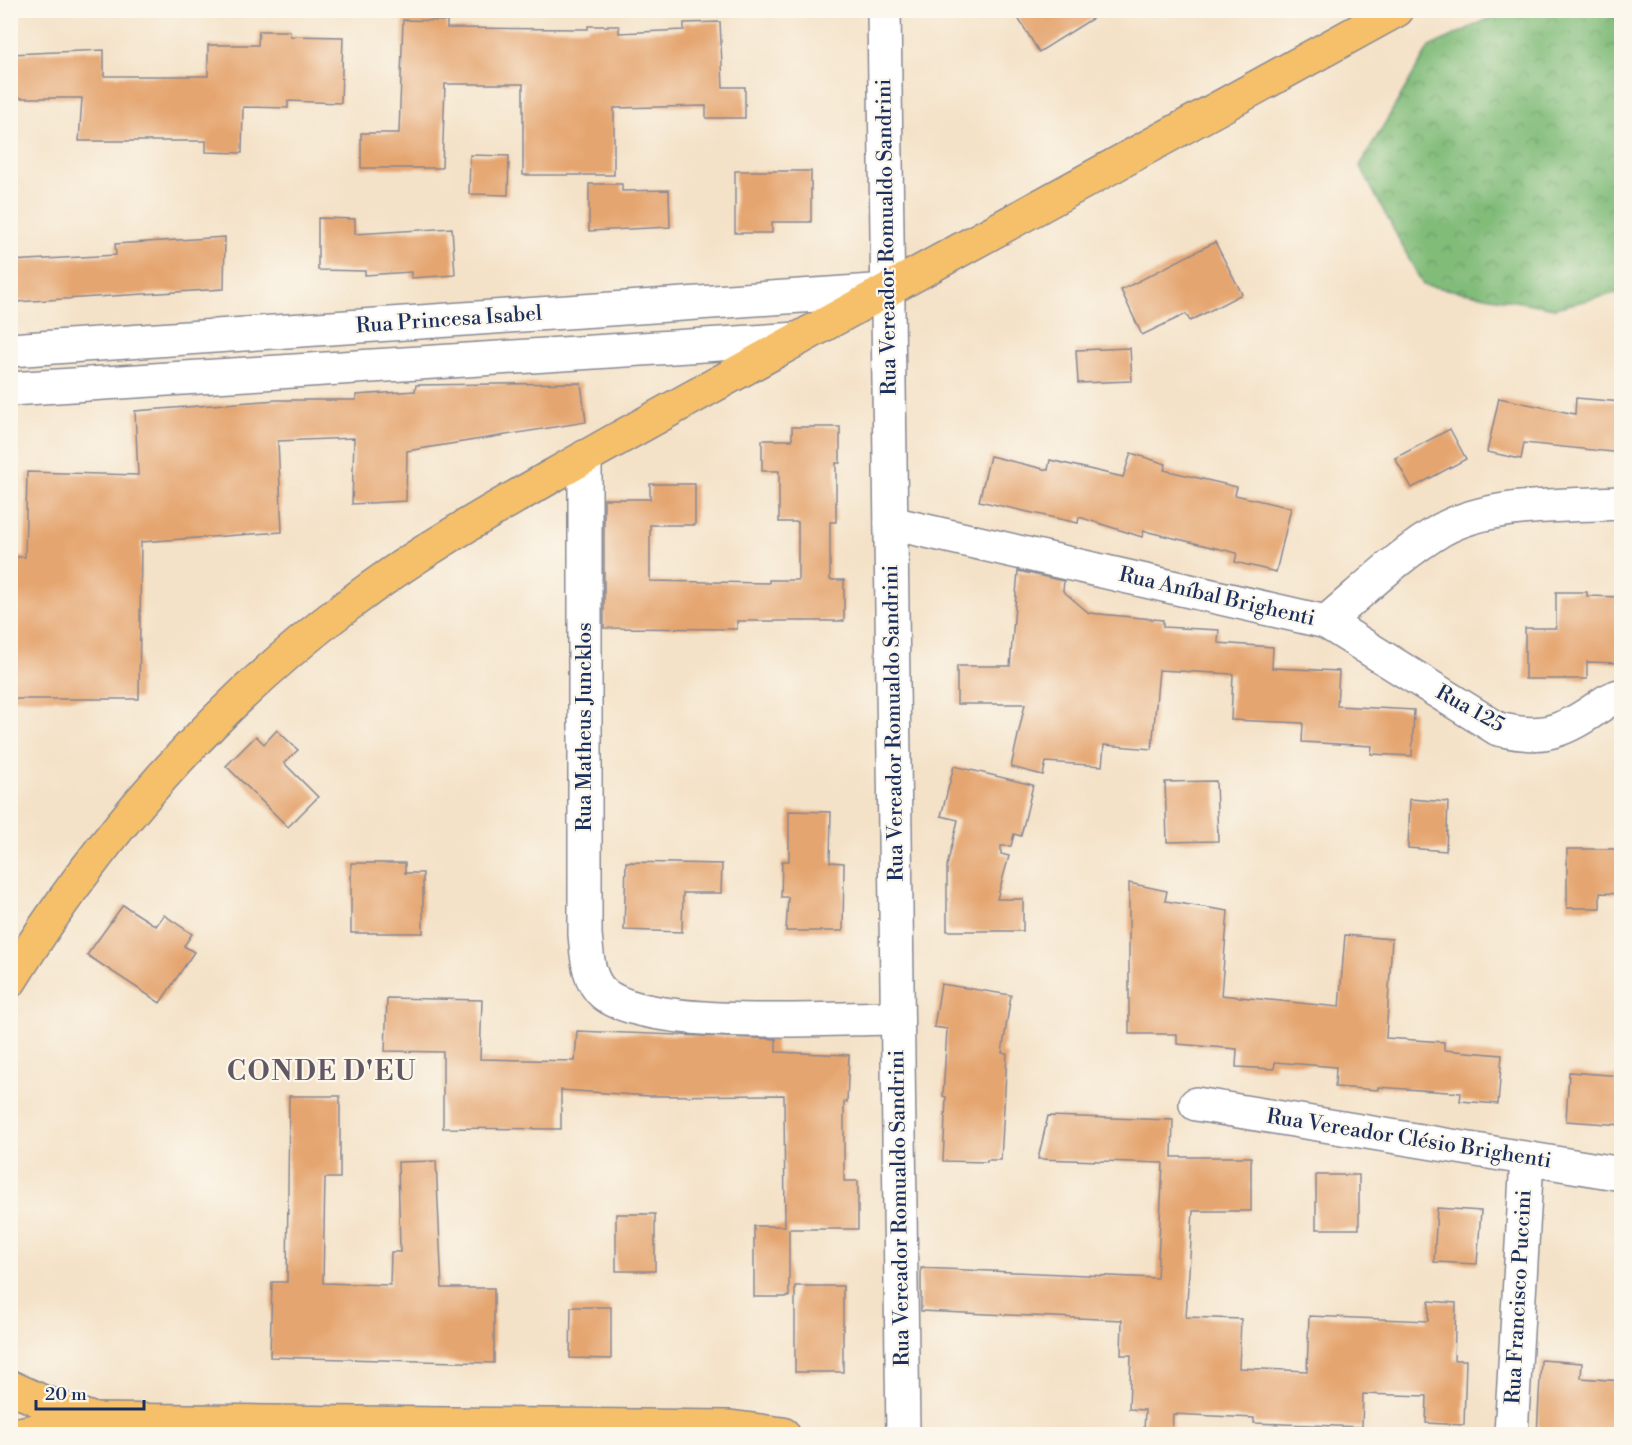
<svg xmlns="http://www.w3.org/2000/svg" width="1632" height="1445" viewBox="0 0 1632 1445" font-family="'Libre Bodoni',serif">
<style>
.forest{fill:url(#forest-crowns);stroke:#4e766c;stroke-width:1.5}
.building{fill:#e5a570}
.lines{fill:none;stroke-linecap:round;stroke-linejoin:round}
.street-casing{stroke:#888893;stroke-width:36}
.primary-casing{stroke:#888893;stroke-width:36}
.street{stroke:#fff;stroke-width:33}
.primary{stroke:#f6c06b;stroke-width:33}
.labels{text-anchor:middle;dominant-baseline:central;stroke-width:4.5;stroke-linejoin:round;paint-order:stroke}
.street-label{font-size:21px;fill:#1b2f5e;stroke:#fbf7ec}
.district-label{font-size:27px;font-weight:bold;letter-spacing:1.5px;fill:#625864;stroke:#fbf7ec}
</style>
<defs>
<pattern id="forest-crowns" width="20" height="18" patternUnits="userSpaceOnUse" patternTransform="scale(1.5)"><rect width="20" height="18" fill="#81bc79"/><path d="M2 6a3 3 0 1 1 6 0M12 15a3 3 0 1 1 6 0" fill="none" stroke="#699966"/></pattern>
</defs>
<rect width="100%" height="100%" fill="#fbf7ec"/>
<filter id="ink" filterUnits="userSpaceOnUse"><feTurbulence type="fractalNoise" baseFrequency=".0167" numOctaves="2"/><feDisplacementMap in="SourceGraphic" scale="12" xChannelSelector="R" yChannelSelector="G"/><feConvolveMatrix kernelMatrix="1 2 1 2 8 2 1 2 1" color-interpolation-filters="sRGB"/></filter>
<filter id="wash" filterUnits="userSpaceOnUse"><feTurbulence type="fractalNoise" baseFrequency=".008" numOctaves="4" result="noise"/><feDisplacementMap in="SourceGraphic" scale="24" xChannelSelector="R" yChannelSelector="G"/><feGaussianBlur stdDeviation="1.35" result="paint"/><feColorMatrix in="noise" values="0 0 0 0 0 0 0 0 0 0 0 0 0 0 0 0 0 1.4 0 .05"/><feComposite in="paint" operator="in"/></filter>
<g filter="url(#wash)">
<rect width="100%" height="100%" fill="#f4e2c8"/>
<!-- forest -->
<path class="forest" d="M1505 11H1621V292L1555 308 1423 285 1360 166 1429 47Z"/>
<g id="blocks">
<!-- building -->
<g class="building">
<path d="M1013 10H1106L1039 52Z"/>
<path d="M403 20 447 21V28L588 29V26H619V33L684 30V23L720 22 723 87H745V118H706V106L614 108V175H523V84H445L442 168H361V133H399Z"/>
<path d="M259 31H290V36L343 37 341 103 288 101V108L243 107 242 153 206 152V141H79L82 98H10V54L104 50V76H208V45H258Z"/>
<path d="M470 155 509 156 508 195 469 194Z"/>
<path d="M735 171H811V222H772V233H735Z"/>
<path d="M589 184H622V191L669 190 670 227 589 231Z"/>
<path d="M318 218 355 219V234L452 228 455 275 411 278V272L365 275V271L318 270Z"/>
<path d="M225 237 224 289 16 302 15 288 10 289V261L116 255 115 244Z"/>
<path d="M1215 242 1242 294 1190 321 1186 314 1142 335 1121 290Z"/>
<path d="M1130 348 1132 381 1078 383 1076 350Z"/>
<path d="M581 383 586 422 407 451 406 501 352 504 354 438 278 441 282 532 141 542 139 699H10V557H25L27 472 138 475 135 411 277 400H356V395L415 391 416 385Z"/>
<path d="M1499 398 1575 414 1576 398 1622 402V453L1524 443 1521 459 1487 452Z"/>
<path d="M792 427H840V463H836V522H830V580H844V621H737V629L604 628V499H650V484H695V525H650V581L769 583V580H798V522H779V471H762V440H792Z"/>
<path d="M1450 429 1466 459 1412 488 1395 458Z"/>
<path d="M1131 453 1166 464 1164 470 1237 487 1235 495 1291 508 1276 572 1235 562 1237 553 1144 531 1142 537 1079 517 1078 523 979 501 990 456 1048 470 1050 460 1123 477Z"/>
<path d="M1018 571 1064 581 1063 591 1089 613 1163 620V627L1219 630 1218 643 1273 647 1272 668 1339 671 1337 706 1414 710 1412 756 1371 754 1372 746 1302 742 1303 723 1231 720 1233 674 1159 670 1152 749 1104 745 1102 766 1046 762 1043 775 1011 767 1025 704H957V666H1010Z"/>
<path d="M1556 592H1587V596L1622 597V663L1587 662V679H1525V628H1556Z"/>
<path d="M277 730 298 750 284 763 318 797 288 827 226 766 256 736 264 744Z"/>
<path d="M954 766 1033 785 1021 836 1014 834 1011 846H1001V854L1009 856 997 899H1023V931H947V866L958 820 941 816Z"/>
<path d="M1216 781 1218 841 1167 842 1165 782Z"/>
<path d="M1410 799 1448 802 1446 851 1408 848Z"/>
<path d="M789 811 831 812 830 862 844 863 843 931H786L788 897H781L782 861H789Z"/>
<path d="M1567 849H1622V894L1600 893V908H1567Z"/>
<path d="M626 862 722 864 721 893H683L682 932 624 930Z"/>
<path d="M351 863H405V873H423V933H351Z"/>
<path d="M1129 883 1167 891 1165 901 1228 911 1221 995 1339 1007 1345 935 1392 939 1386 1038 1444 1042V1050L1502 1055 1498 1104 1460 1101 1461 1093 1378 1087V1090L1335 1087 1336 1067 1275 1062 1274 1069 1236 1067 1237 1049 1177 1044V1034H1129Z"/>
<path d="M123 905 156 926 164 915 192 934 184 946 194 952 160 1003 87 955Z"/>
<path d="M941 984 1011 995 1002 1053 1007 1054 1001 1160H987V1162L943 1161 946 1097 943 1096 947 1029 934 1027Z"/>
<path d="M387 998 482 1000 480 1059 575 1061 577 1031 776 1039V1052L849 1055 847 1102H844V1181H858V1229H789V1297H754V1226H785L784 1095 650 1096 561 1090V1129L443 1128V1052L385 1051Z"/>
<path d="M1569 1072 1622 1076V1125L1566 1121Z"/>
<path d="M289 1096H340V1178H325L323 1283 390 1285 391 1252H400L398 1162 436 1161 442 1288H494V1363L270 1357 272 1282H287Z"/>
<path d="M1048 1116 1173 1120 1172 1157H1251V1211H1193L1186 1317 1241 1319 1239 1368 1307 1371 1309 1316 1428 1321 1429 1301 1456 1303 1454 1360H1466L1464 1425 1426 1423 1427 1396 1363 1394 1362 1427 1254 1423V1418L1173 1414 1172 1433 1144 1432 1145 1410 1129 1409 1131 1355H1121L1122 1320 921 1311V1268L1157 1278 1163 1163 1038 1159Z"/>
<rect x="1316" y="1175" width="43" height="54"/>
<path d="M1437 1208 1481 1211 1477 1264 1434 1262Z"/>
<rect x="616" y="1214" width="39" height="57"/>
<rect x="795" y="1286" width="48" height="86"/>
<path d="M571 1307H611V1359L570 1358Z"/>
<path d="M1541 1360 1582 1363 1581 1378 1622 1381V1434H1537Z"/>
</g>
</g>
</g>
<g filter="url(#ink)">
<use href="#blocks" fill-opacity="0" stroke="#888893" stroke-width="1.5"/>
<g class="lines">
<defs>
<g id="street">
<path d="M884 10 903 1434"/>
<path d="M10 350 888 290"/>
<path d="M10 389 798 339"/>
<path d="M585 457V934C587 953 587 980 604 994 650 1031 834 1018 897 1018"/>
<path d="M891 523 1326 622C1363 591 1399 555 1441 530 1490 502 1566 506 1622 503"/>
<path d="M1326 622 1498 729C1536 738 1556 735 1588 714 1599 707 1609 698 1622 695"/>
<path d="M1196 1104 1622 1174"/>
<path d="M1511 1434 1527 1159"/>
</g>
<g id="primary">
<path d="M10 981C98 838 214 706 348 605 412 556 482 516 552 476 646 422 742 370 838 317 1025 216 1211 113 1397 10"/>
<path d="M10 1387 43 1402 89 1418"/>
<path d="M19 1434 93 1420 730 1427 783 1434"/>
</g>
</defs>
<!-- street casing -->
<use href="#street" class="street-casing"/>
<!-- primary casing -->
<use href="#primary" class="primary-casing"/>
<!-- street -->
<use href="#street" class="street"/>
<!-- primary -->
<use href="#primary" class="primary"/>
</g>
</g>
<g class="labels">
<!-- street labels -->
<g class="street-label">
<text transform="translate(887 237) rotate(-91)">Rua Vereador Romualdo Sandrini</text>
<text transform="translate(449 320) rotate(-4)">Rua Princesa Isabel</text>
<text transform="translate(1217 597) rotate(13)">Rua Aníbal Brighenti</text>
<text transform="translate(1470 709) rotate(29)">Rua 125</text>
<text transform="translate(894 723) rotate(-91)">Rua Vereador Romualdo Sandrini</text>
<text transform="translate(585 727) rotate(-90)">Rua Matheus Juncklos</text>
<text transform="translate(1409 1139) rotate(9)">Rua Vereador Clésio Brighenti</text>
<text transform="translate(900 1208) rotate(-91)">Rua Vereador Romualdo Sandrini</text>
<text transform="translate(1519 1297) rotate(-87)">Rua Francisco Puccini</text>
</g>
<!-- district labels -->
<g class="district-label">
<text x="322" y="1072">CONDE D'EU</text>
</g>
</g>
<!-- margin -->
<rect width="1632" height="1445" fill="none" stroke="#fbf7ec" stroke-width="36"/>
<!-- scale -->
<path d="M36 1400v9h108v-9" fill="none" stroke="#1b2f5e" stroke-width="3"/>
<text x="45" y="1400" font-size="18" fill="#1b2f5e" stroke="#fbf7ec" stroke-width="4.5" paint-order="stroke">20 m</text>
</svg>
